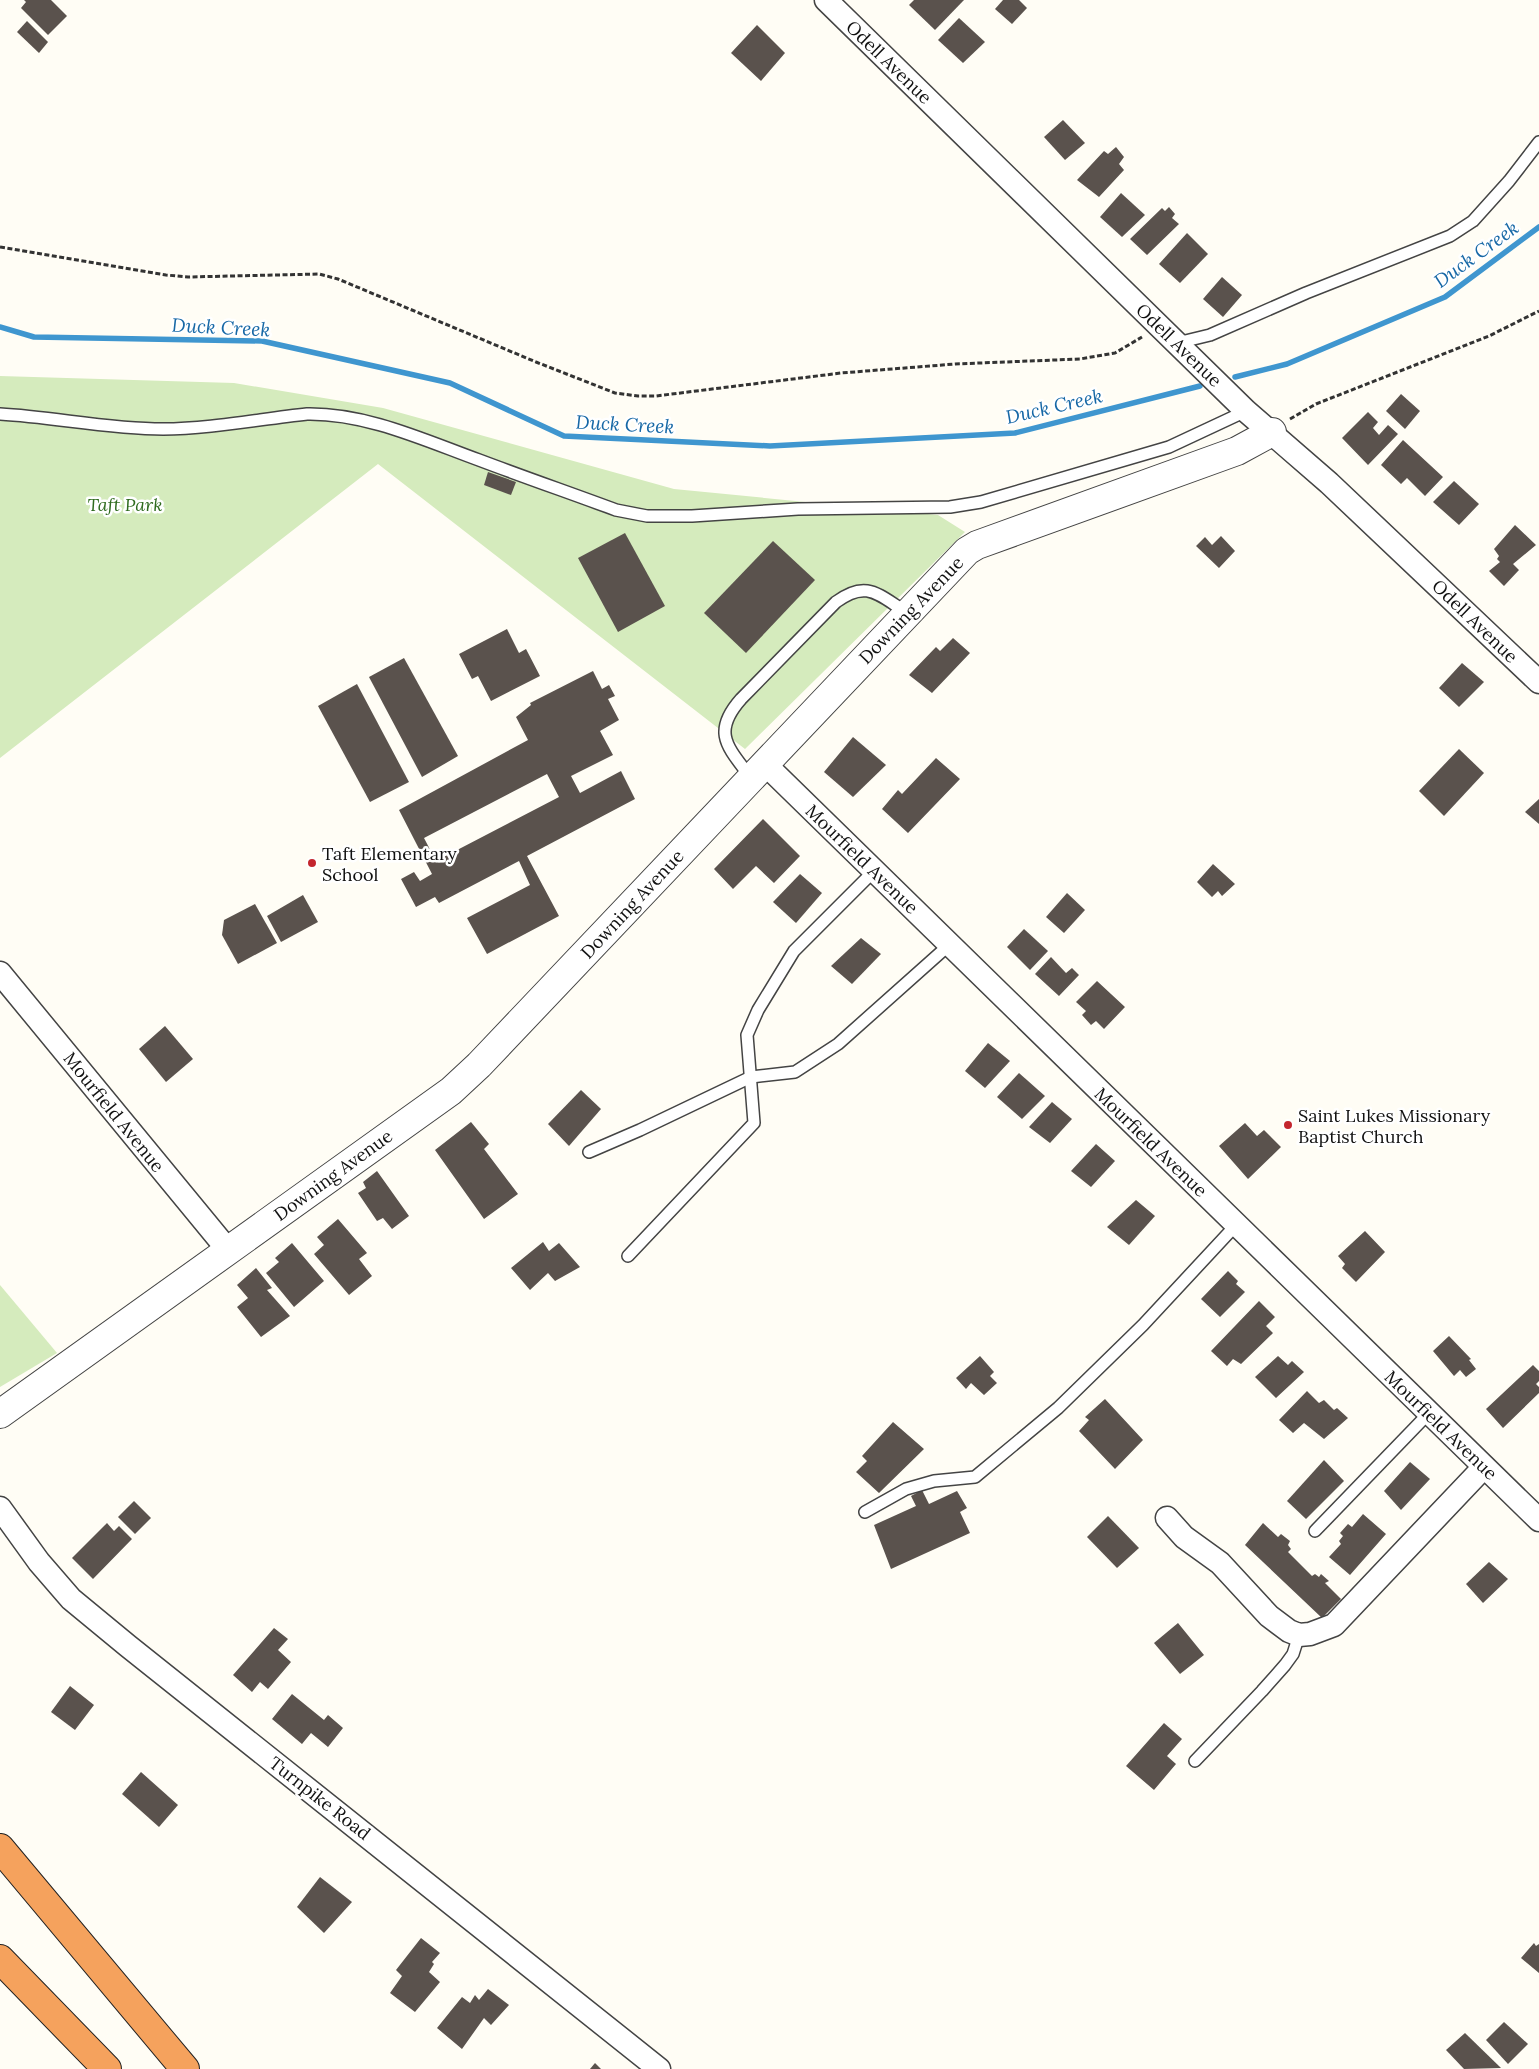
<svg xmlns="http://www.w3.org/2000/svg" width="1539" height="2069" viewBox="0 0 1539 2069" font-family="Lora,serif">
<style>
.green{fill:#d5ebbd}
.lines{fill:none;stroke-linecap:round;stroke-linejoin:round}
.stream{stroke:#3f96cf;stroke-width:5.5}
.building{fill:#5a524d;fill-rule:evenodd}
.service-casing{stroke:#444;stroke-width:14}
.minor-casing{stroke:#444;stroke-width:25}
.tertiary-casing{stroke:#444;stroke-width:30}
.motorway-casing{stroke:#222;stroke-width:30}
.path{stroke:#333;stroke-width:3;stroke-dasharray:5 2.5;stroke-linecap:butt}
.service{stroke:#fff;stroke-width:11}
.minor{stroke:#fff;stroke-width:22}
.tertiary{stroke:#fff;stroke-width:28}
.motorway{stroke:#f5a25d;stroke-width:28}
.poi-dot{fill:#c4262e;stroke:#fff;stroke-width:2}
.labels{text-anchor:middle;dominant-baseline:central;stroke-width:5;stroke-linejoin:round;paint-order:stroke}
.street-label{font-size:18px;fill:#111;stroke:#fff}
.park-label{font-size:18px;font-style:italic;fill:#2f6b1f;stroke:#fff}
.poi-label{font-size:18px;fill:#111;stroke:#fff;text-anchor:start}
.water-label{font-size:19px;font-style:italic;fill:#1768a6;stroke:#fff}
</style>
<rect width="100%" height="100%" fill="#fffdf5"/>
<!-- green -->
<g class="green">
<path d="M0 376 234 383 383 408 674 489 938 515 965 532 745 749 378 464 0 758Z"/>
<path d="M0 1285 57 1353 0 1387Z"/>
</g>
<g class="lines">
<!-- stream -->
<g class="stream">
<path d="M0 327 34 337 262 341 450 383 564 436 770 446 1015 433 1200 386"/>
<path d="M1235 377 1287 364 1445 297 1539 227"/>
</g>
</g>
<!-- building -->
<g class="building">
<path d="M24 0H51L67 16 48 35 21 8 26 2Z"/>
<path d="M914 0H964L935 30 909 5Z"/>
<path d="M1003 0H1019L1027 8 1012 24 995 9Z"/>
<path d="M959 18 985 42 963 63 938 40Z"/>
<path d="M27 21 48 42 39 53 17 32Z"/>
<path d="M757 25 785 53 761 81 731 53Z"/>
<path d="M1063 120 1085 143 1065 160 1044 137Z"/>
<path d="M1116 147 1124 157 1119 164 1124 170 1099 197 1077 180 1104 151 1108 154Z"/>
<path d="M1121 193 1145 215 1122 237 1100 217Z"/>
<path d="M1169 207 1175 214 1172 218 1179 224 1147 255 1130 239 1162 208 1165 211Z"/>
<path d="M1187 233 1208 254 1180 283 1159 264Z"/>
<path d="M1222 277 1242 295 1223 317 1203 299Z"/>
<path d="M1401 394 1420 411 1405 429 1386 411Z"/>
<path d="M1368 412 1378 422 1373 428 1379 435 1388 425 1398 434 1368 465 1342 438Z"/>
<path d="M1403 440 1443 477 1425 496 1407 478 1401 484 1381 465Z"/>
<path d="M488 472 516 482 511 495 484 485Z"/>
<path d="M1454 481 1479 504 1459 525 1433 502Z"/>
<path d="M1515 525 1536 545 1513 564 1519 570 1504 586 1489 571 1500 562 1497 559 1499 556 1494 549Z"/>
<path d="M625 533 665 606 618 632 578 558Z"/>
<path d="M1221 536 1235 551 1219 568 1196 546 1205 537 1212 545Z"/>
<path d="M773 541 815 580 746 653 704 613Z"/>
<path d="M507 629 519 653 526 649 540 676 491 701 478 676 472 679 459 654Z"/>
<path d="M953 638 970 653 932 693 909 675 936 647 940 651Z"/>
<path d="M404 658 458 756 422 777 369 677Z"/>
<path d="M1462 663 1484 682 1459 707 1439 688Z"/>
<path d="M593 671 602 689 609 685 615 696 608 699 619 720 600 731 613 755 571 776 580 793 621 771 635 799 527 856 559 916 487 954 467 918 530 885 519 861 439 903 435 897 416 907 401 879 414 872 420 881 432 874 399 810 528 740 516 717 531 705 530 703ZM547 774 559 797 436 861 424 838Z"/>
<path d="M357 684 409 782 370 802 318 706Z"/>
<path d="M853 737 886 765 853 797 824 772Z"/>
<path d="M1459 749 1484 773 1444 816 1419 791Z"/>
<path d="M936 758 960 779 908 833 882 809 898 790 902 794Z"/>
<path d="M1539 799V824L1525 812Z"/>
<path d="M763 819 800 856 774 883 756 866 733 889 714 869Z"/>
<path d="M1213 864 1235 884 1222 896 1218 891 1212 897 1197 882Z"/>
<path d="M800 874 822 893 796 923 773 902Z"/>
<path d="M1067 893 1085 910 1064 933 1046 917Z"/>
<path d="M303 895 318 922 281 942 267 916Z"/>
<path d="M255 904 277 943 238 964 222 935 224 920Z"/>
<path d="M1024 929 1048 951 1030 970 1007 947Z"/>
<path d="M861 938 881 954 852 984 831 966Z"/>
<path d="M1051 957 1066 973 1072 968 1079 975 1059 996 1035 974Z"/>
<path d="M1097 981 1125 1007 1104 1029 1096 1021 1091 1025 1082 1015 1086 1011 1076 1002Z"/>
<path d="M165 1026 193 1059 166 1082 139 1049Z"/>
<path d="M988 1043 1010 1061 985 1088 965 1071Z"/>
<path d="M1019 1073 1045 1096 1022 1119 997 1097Z"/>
<path d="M581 1090 601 1109 569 1146 548 1124Z"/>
<path d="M1052 1102 1072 1119 1050 1143 1029 1127Z"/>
<path d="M471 1122 489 1144 484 1149 518 1194 484 1219 435 1150Z"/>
<path d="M1245 1123 1257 1136 1264 1130 1281 1147 1248 1179 1219 1146Z"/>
<path d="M1096 1144 1115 1161 1091 1187 1071 1171Z"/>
<path d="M377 1171 409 1216 392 1229 383 1218 377 1221 358 1193 366 1188 363 1182Z"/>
<path d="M1136 1200 1155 1216 1129 1245 1107 1227Z"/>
<path d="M338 1219 367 1253 359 1259 372 1276 349 1295 314 1254 324 1245 317 1237Z"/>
<path d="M1365 1231 1385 1252 1356 1282 1342 1268 1345 1264 1338 1256Z"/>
<path d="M543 1242 549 1251 559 1243 580 1267 555 1281 548 1273 530 1290 511 1268Z"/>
<path d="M292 1243 324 1281 294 1307 266 1273 279 1262 275 1258Z"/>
<path d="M256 1268 272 1288 267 1290 290 1316 261 1337 237 1307 248 1298 237 1285Z"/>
<path d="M1228 1271 1238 1281 1236 1284 1245 1292 1220 1317 1201 1299Z"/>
<path d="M1259 1301 1275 1317 1266 1326 1273 1333 1241 1364 1233 1359 1227 1366 1211 1351Z"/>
<path d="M1449 1336 1471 1359 1469 1360 1476 1369 1466 1377 1460 1370 1454 1376 1433 1351Z"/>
<path d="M980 1356 994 1372 990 1376 997 1383 984 1395 971 1383 966 1389 956 1378Z"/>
<path d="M1278 1356 1288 1365 1292 1361 1304 1372 1276 1398 1255 1377Z"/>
<path d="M1533 1365 1539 1371V1381L1536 1384 1539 1387V1393L1503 1428 1486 1409Z"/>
<path d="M1307 1391 1319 1403 1324 1400 1334 1410 1337 1408 1348 1418 1324 1439 1304 1423 1293 1433 1279 1420Z"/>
<path d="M1105 1399 1143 1440 1115 1469 1079 1431 1089 1420 1085 1417Z"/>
<path d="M893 1422 924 1449 879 1493 856 1472 867 1461 862 1456Z"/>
<path d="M1324 1460 1344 1481 1306 1519 1287 1501Z"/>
<path d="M1410 1462 1430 1479 1401 1510 1384 1491Z"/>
<path d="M922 1490 929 1504 957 1491 967 1508 960 1512 970 1533 891 1569 874 1525 916 1506 911 1496Z"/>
<path d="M134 1501 151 1518 135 1534 118 1517Z"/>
<path d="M1363 1514 1386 1534 1350 1575 1329 1557 1341 1544 1339 1541 1343 1536 1340 1533 1348 1524 1352 1527Z"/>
<path d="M1108 1516 1139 1548 1117 1568 1087 1537Z"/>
<path d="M107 1523 114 1531 119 1526 132 1539 93 1579 72 1558Z"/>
<path d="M1263 1523 1278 1537 1281 1534 1290 1541 1288 1545 1291 1549 1288 1552 1312 1576 1315 1574 1319 1577 1321 1574 1329 1581 1325 1583 1341 1599 1322 1618 1245 1545Z"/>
<path d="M1489 1562 1508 1579 1483 1603 1466 1584Z"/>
<path d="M1178 1623 1204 1655 1180 1674 1154 1643Z"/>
<path d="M274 1628 288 1639 278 1650 291 1662 268 1689 260 1682 252 1692 233 1675Z"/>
<path d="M70 1686 94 1705 75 1730 51 1712Z"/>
<path d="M292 1694 324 1720 328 1715 343 1728 328 1747 311 1733 302 1744 272 1719Z"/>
<path d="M1164 1723 1182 1739 1167 1756 1176 1764 1154 1790 1126 1766Z"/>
<path d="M141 1772 178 1805 159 1827 122 1794Z"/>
<path d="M320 1877 352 1902 324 1933 297 1907Z"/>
<path d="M421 1938 440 1953 432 1962 434 1964 429 1972 440 1982 415 2012 390 1993 402 1976 396 1970Z"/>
<path d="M1534 1943 1536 1946 1539 1944V1973L1521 1958Z"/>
<path d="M488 1989 509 2005 491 2025 484 2018 462 2049 437 2028 462 1997 470 2003 475 1995 479 2000Z"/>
<path d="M1504 2022 1528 2044 1508 2064 1486 2040Z"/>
<path d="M1465 2033 1501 2068 1464 2069 1446 2050Z"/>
<path d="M595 2063 601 2069H590Z"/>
</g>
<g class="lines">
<defs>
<g id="service">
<path d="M1177 343 1210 335 1306 293 1450 236 1473 221 1509 181 1539 142"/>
<path d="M0 414C54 417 108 429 163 429 209 429 260 419 307 414 366 413 424 440 479 460 524 477 570 493 616 510L647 516H692L798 509 950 507 981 502 1169 447 1246 411"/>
<path d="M751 778C728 747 711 733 741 699L836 602C867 579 878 595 908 613"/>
<path d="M589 1152 640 1130 751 1077 795 1072 838 1044 949 945"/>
<path d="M628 1256 754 1123 747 1035 758 1010 794 951 874 871"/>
<path d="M865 1512 906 1489 934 1481 975 1477 1058 1408 1143 1325 1236 1225"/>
<path d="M1315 1531 1429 1413"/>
<path d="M1195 1761 1262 1691 1285 1665 1293 1654 1299 1635"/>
</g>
<g id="minor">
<path d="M826 0 1246 411 1329 483 1539 682"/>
<path d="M765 764 1539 1520"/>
<path d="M0 973 228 1250"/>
<path d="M0 1508 39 1562 71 1599 128 1646 659 2069"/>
<path d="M1167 1518 1184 1537 1220 1563 1269 1616 1289 1631 1299 1635 1310 1634 1334 1625 1484 1467"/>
</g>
<path id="tertiary" d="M0 1414 451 1091 479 1065 967 551 977 545 1237 451 1272 432"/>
<g id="motorway">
<path d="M0 1848 185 2069"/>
<path d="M0 1959 107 2069"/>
</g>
</defs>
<!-- service casing -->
<use href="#service" class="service-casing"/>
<!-- minor casing -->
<use href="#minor" class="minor-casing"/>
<!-- tertiary casing -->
<use href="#tertiary" class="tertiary-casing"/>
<!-- motorway casing -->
<use href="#motorway" class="motorway-casing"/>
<!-- path -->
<g class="path">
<path d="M0 247 166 275 188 277 319 274 338 279 536 362 615 393 638 396H656L841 373 955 364 1080 359 1115 353 1142 337"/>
<path d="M1290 419 1316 404 1489 336 1539 311"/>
</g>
<!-- service -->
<use href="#service" class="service"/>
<!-- minor -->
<use href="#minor" class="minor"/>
<!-- tertiary -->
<use href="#tertiary" class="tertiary"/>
<!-- motorway -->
<use href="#motorway" class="motorway"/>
</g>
<!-- markers -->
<g class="poi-dot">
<circle cx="312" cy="863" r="5"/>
<circle cx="1288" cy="1125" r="5"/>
</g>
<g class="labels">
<!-- street labels -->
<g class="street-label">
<text transform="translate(889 62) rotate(44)">Odell Avenue</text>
<text transform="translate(1179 345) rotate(44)">Odell Avenue</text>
<text transform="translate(911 610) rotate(-46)">Downing Avenue</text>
<text transform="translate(1475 621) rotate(44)">Odell Avenue</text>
<text transform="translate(862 859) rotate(44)">Mourfield Avenue</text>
<text transform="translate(632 904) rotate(-47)">Downing Avenue</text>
<text transform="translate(114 1112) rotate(51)">Mourfield Avenue</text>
<text transform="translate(1151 1142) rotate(44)">Mourfield Avenue</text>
<text transform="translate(333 1175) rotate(-36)">Downing Avenue</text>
<text transform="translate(1441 1425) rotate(44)">Mourfield Avenue</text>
<text transform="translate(320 1798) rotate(38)">Turnpike Road</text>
</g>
<!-- park labels -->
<g class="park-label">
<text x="125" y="504">Taft Park</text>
</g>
<!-- poi labels -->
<g class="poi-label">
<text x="322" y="853">Taft Elementary<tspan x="322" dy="21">School</tspan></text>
<text x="1298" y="1115">Saint Lukes Missionary<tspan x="1298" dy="21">Baptist Church</tspan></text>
</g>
<!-- water labels -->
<g class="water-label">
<text transform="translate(1476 254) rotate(-36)">Duck Creek</text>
<text transform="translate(221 327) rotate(3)">Duck Creek</text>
<text transform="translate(1054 406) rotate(-13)">Duck Creek</text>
<text transform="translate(625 424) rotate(3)">Duck Creek</text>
</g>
</g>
</svg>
